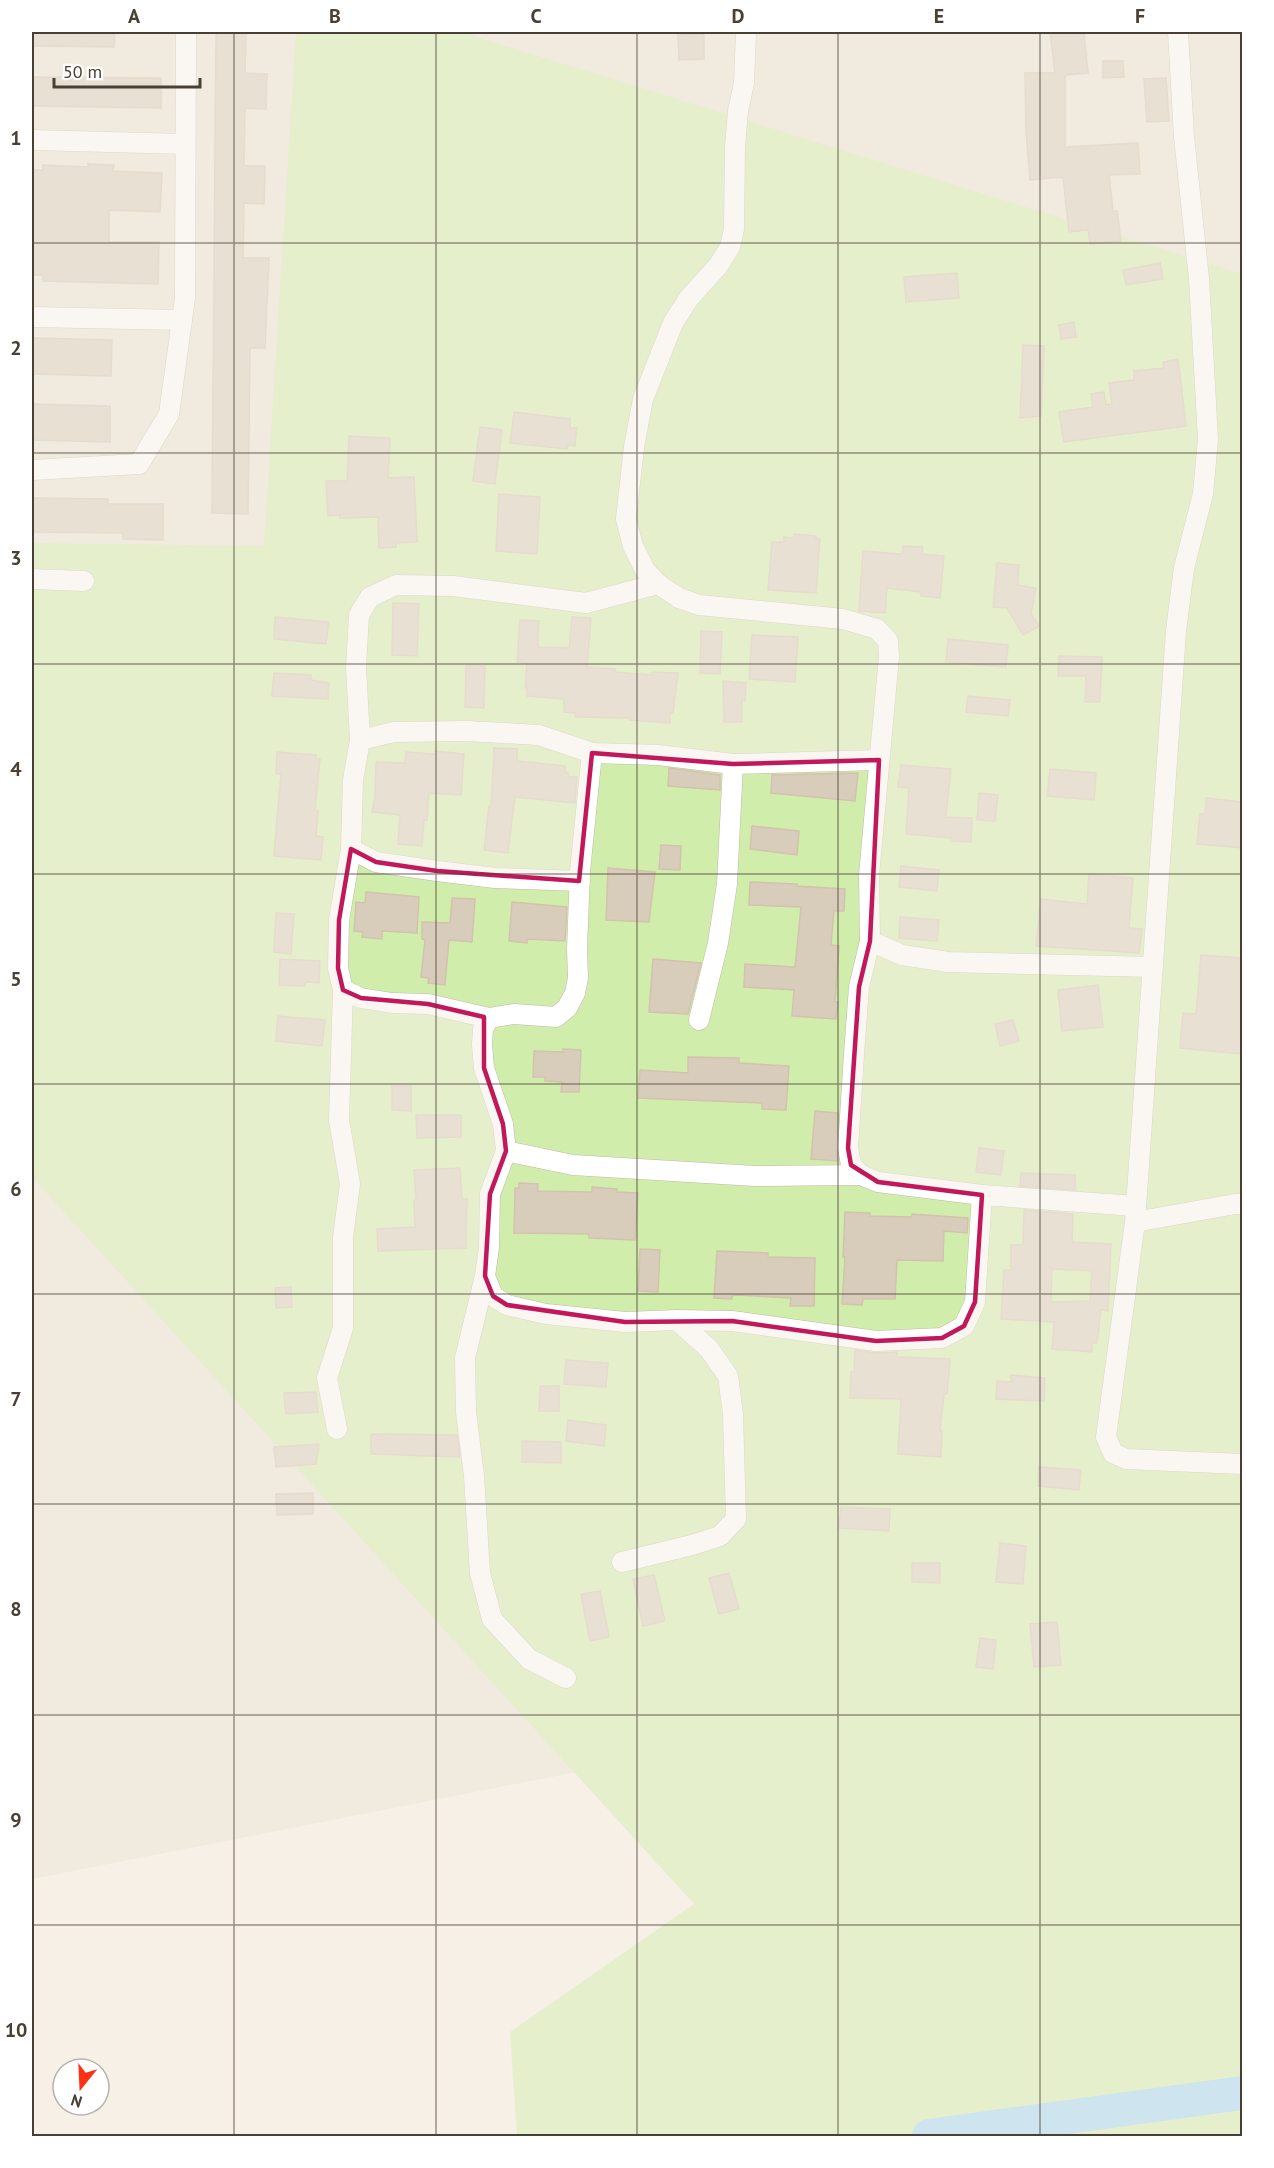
<svg xmlns="http://www.w3.org/2000/svg" width="1274" height="2168" viewBox="0 0 1274 2168" font-family="'PT Sans',sans-serif">
<style>
.residential{fill:#e9e2d4}
.green{fill:#d1edac}
.lines{fill:none;stroke-linecap:round;stroke-linejoin:round}
.river{stroke:#9dd5f7;stroke-width:34}
.building{fill:#d8ccbb;stroke:#d3c3ad;stroke-width:1.5;fill-rule:evenodd}
.street-casing{stroke:#c1b8a8;stroke-width:21}
.street{stroke:#fff;stroke-width:20}
.marked{fill:none;stroke:#c2185b;stroke-width:4.5;stroke-linejoin:round}
.grid{fill:none;stroke:#494035;stroke-width:1.5;stroke-opacity:0.55}
.neatline{fill:none;stroke:#494035;stroke-width:2}
.grid-label{font-size:20px;text-anchor:middle;font-weight:bold;fill:#494035}
</style>
<rect width="100%" height="100%" fill="#f5f0e7"/>
<!-- residential -->
<path class="residential" d="M32 32H1242V1606L1157 1658 32 1879Z"/>
<!-- green -->
<path class="green" d="M296 32H460L1242 274V2136H517L510 2032 694 1904 32 1177V543L264 546Z"/>
<g class="lines">
<!-- river -->
<path class="river" d="M929 2136 1242 2093"/>
</g>
<!-- building -->
<g class="building">
<path d="M32 32H115L114 47 32 46Z"/>
<path d="M216 32H246L245 73 267 74 266 109 245 108 244 166H265L264 204 244 203 243 258H269L265 348H250L248 514 212 513Z"/>
<path d="M1050 32H1084L1088 73 1065 75V147L1138 143 1140 174 1109 175 1113 211H1117L1121 241 1090 244 1088 230 1069 232 1063 177 1030 180 1026 131 1025 73H1055Z"/>
<path d="M704 34V59L679 60 678 35Z"/>
<path d="M1103 61H1123L1124 77 1103 78Z"/>
<path d="M32 77 161 78V108L32 106Z"/>
<path d="M1166 78 1169 121 1147 122 1144 79Z"/>
<path d="M88 164 114 165 113 171 162 173 160 212 109 210V242H159L158 284 43 281V275H32L33 170H43V165L88 167Z"/>
<path d="M1160 263 1163 279 1126 285 1123 270Z"/>
<path d="M957 273 959 298 906 302 904 277Z"/>
<path d="M1074 322 1076 337 1061 339 1059 325Z"/>
<path d="M32 338 112 340 111 376 32 374Z"/>
<path d="M1023 345 1044 346 1041 416 1020 418Z"/>
<path d="M1178 359 1186 426 1064 442 1059 412 1093 407 1091 394 1104 392 1106 405 1112 404 1109 383 1134 380V371L1164 368 1163 362Z"/>
<path d="M32 404 110 406V442L32 440Z"/>
<path d="M514 412 570 419V428H577L575 446 568 445 567 449 510 443Z"/>
<path d="M480 427 502 430 495 484 473 481Z"/>
<path d="M349 436 390 438 388 478 414 477 417 542 396 543V547L379 548 378 517 340 518V515L328 516 326 481H347Z"/>
<path d="M499 494 540 497 537 554 496 551Z"/>
<path d="M32 498 108 499V504H163V540L123 539V533L32 532Z"/>
<path d="M794 534 816 536V539H820L816 593 768 590 772 542H784V537L794 538Z"/>
<path d="M903 546 923 547 922 554 944 556 940 598 921 596V592L887 588 885 613 859 611 863 551 902 554Z"/>
<path d="M997 563 1019 565 1018 585 1036 588 1031 614 1039 626 1023 635 1007 608 993 607Z"/>
<path d="M393 603 419 604 417 656 392 655Z"/>
<path d="M275 617 329 622 326 644 274 639Z"/>
<path d="M572 617 591 618 587 667 615 669V672L652 675V672L678 673 673 713H670V723L630 720V718L575 717V713L564 712V699L527 696V688H525L527 663 517 662 520 620 539 621 538 647 569 648Z"/>
<path d="M701 631 722 632 720 674 700 673Z"/>
<path d="M752 635 798 637 795 682 749 679Z"/>
<path d="M948 639 1008 645 1006 667 946 662Z"/>
<path d="M1059 656 1102 657 1100 702H1085L1086 676H1058Z"/>
<path d="M466 665 485 666 484 708 465 707Z"/>
<path d="M274 673 311 675V680L329 683 328 699 272 696Z"/>
<path d="M723 681 746 683 745 701 742 700V722H724Z"/>
<path d="M968 696 1010 700 1008 716 966 712Z"/>
<path d="M494 748 517 749V761L565 766V772L568 773V777H577L575 803 515 797 508 853 484 850 489 806H491Z"/>
<path d="M435 751 464 754 461 795 429 793 427 820H424L422 846 398 844 400 815 372 812 375 797 376 762 405 763 406 752 435 754Z"/>
<path d="M277 752 316 755V759H320L315 811H318L316 836 323 837 321 860 274 856 281 774H276Z"/>
<path d="M901 765 951 769 946 817 972 818 971 842 952 841V838L906 834 909 788 898 787Z"/>
<path d="M669 768 720 775V790L668 786Z"/>
<path d="M1050 769 1096 773 1094 800 1047 796Z"/>
<path d="M858 773 855 801 771 793 772 775Z"/>
<path d="M979 793 998 795 995 821 977 820Z"/>
<path d="M1206 798 1242 802V848L1197 844 1200 814H1205Z"/>
<path d="M752 826 799 831 797 855 750 849Z"/>
<path d="M661 845 681 846 680 870 659 869Z"/>
<path d="M901 866 939 870 937 891 899 887Z"/>
<path d="M608 868 655 872 649 922 606 920Z"/>
<path d="M1089 874 1133 878 1129 926 1130 928 1142 929 1139 953 1036 946 1041 899 1087 904Z"/>
<path d="M750 882 797 884V886L845 889 844 911H834L831 945 839 946 835 1002H838L836 1019 792 1016 794 990 744 987 745 964 795 967 801 907 749 905Z"/>
<path d="M366 892 419 897 417 933 382 931V939L362 937 363 932 354 931 356 902 365 903Z"/>
<path d="M452 898 475 899 472 942 449 940 445 985 428 983 429 978 421 977 425 940 422 939V922L450 923Z"/>
<path d="M512 902 567 907 565 941 527 939V943L509 941Z"/>
<path d="M276 913 294 914 291 954 274 952Z"/>
<path d="M900 917 939 920 937 941 899 938Z"/>
<path d="M1201 955 1242 958V1054L1180 1048 1183 1013 1196 1014Z"/>
<path d="M280 959 320 961 319 983 306 982 305 986 279 985Z"/>
<path d="M653 959 701 963 688 1014 649 1012Z"/>
<path d="M1098 985 1103 1027 1062 1031 1058 990Z"/>
<path d="M278 1016 325 1020 322 1046 276 1041Z"/>
<path d="M1013 1020 1019 1041 1000 1046 995 1024Z"/>
<path d="M563 1049 581 1050 579 1092H561L562 1082 545 1081V1077H533L534 1051 563 1052Z"/>
<path d="M688 1057 739 1058V1063L789 1066 786 1110 762 1109V1103L638 1098 640 1070 688 1073Z"/>
<path d="M392 1086H411V1111L392 1110Z"/>
<path d="M815 1111 838 1113 837 1161 811 1159Z"/>
<path d="M416 1115H461V1137L417 1138Z"/>
<path d="M979 1148 1004 1151 1001 1175 976 1172Z"/>
<path d="M460 1168 462 1199H467L466 1248 378 1251 377 1229 415 1227 414 1200H416L414 1170Z"/>
<path d="M1021 1173 1075 1175V1190L1020 1186Z"/>
<path d="M519 1183 538 1184V1191L592 1192V1187L617 1189V1192L638 1193 635 1240 589 1238V1234L514 1233 515 1188H519Z"/>
<path d="M1024 1210 1073 1214 1072 1242 1111 1244 1108 1311 1101 1310 1097 1343H1092V1352L1052 1349 1054 1322 1001 1319 1004 1270H1011V1245H1023ZM1052 1269 1092 1271 1090 1301 1051 1302Z"/>
<path d="M845 1212 870 1213V1216L911 1217 912 1214 968 1218 967 1233 944 1231 943 1261 897 1260 895 1299H863L862 1305 842 1304 845 1257H843Z"/>
<path d="M640 1249 660 1250 658 1292 638 1291Z"/>
<path d="M717 1251 768 1253V1257L815 1258 814 1306H790L791 1298 736 1295 732 1296V1299L714 1298Z"/>
<path d="M291 1287 292 1307 276 1308 275 1288Z"/>
<path d="M855 1350 875 1353 897 1352V1357L950 1359 947 1394H944L940 1431H942L941 1457 898 1454 901 1399 850 1398 851 1372H854Z"/>
<path d="M566 1360 608 1363 606 1387 564 1384Z"/>
<path d="M1011 1375 1045 1378 1044 1401 996 1399 997 1381 1011 1382Z"/>
<path d="M540 1386H559V1411H539Z"/>
<path d="M316 1392 318 1412 286 1414 284 1393Z"/>
<path d="M568 1420 606 1425 604 1446 566 1441Z"/>
<path d="M371 1434 457 1435 460 1457 371 1454Z"/>
<path d="M522 1441 561 1442V1463L522 1462Z"/>
<path d="M319 1444 316 1464 276 1467 274 1447Z"/>
<path d="M1039 1467 1081 1470 1079 1490 1038 1486Z"/>
<path d="M313 1493V1514L277 1515 276 1494Z"/>
<path d="M841 1507 890 1509 889 1531 839 1528Z"/>
<path d="M1000 1543 1026 1546 1023 1584 996 1582Z"/>
<path d="M912 1563H940V1583L912 1582Z"/>
<path d="M729 1573 739 1609 719 1614 709 1578Z"/>
<path d="M654 1575 665 1621 643 1626 633 1579Z"/>
<path d="M600 1591 609 1637 590 1641 581 1594Z"/>
<path d="M1057 1622 1061 1665 1034 1667 1030 1624Z"/>
<path d="M980 1638 996 1640 993 1669 976 1667Z"/>
</g>
<g class="lines">
<defs>
<g id="street">
<path d="M746 32 744 83 738 111 735 147 734 229 730 247 718 266 689 298 673 323 643 399 634 447 626 519 633 546 645 570 658 584 679 598 699 605 843 619 877 629 888 641 889 656 869 875 870 941 859 987 854 1054 848 1148 851 1165 861 1175 878 1182 982 1195 1136 1206"/>
<path d="M1178 32 1184 137 1199 279 1208 439 1203 494 1184 568 1176 631 1135 1222 1235 1204H1242"/>
<path d="M32 140 185 144"/>
<path d="M32 317 182 320"/>
<path d="M32 470 139 464 169 414 185 298 186 32"/>
<path d="M32 579 84 581"/>
<path d="M360 740 394 732 467 731 539 735 592 753 658 755 733 764 879 760"/>
<path d="M592 753 580 871 577 949 578 978 575 993 567 1008 556 1017 514 1014 489 1018 483 1029 482 1045 484 1068 503 1124 506 1151 490 1194 489 1247 485 1276 493 1296 507 1305 546 1314 625 1322 677 1320 732 1321 876 1341 942 1338 964 1326 975 1302 982 1195"/>
<path d="M351 849 376 862 437 871 495 878 580 881"/>
<path d="M870 941 902 955 948 962 1153 967"/>
<path d="M489 1018 428 1004 392 1003 361 998 343 990 338 968 339 920 351 849 353 780 360 740 356 667 359 615 370 597 396 585 453 586 586 603 658 584"/>
<path d="M699 1020 718 943 727 884 733 764"/>
<path d="M506 1151 573 1165 755 1176 861 1175"/>
<path d="M1135 1222 1106 1437 1113 1453 1126 1459 1242 1464"/>
<path d="M485 1276 465 1358 466 1412 474 1476 480 1573 492 1619 529 1659 566 1678"/>
<path d="M337 1429 327 1378 343 1328V1237L350 1184 339 1120 343 990"/>
<path d="M622 1562 692 1545 720 1536 736 1519 733 1414 728 1376 709 1349 677 1320"/>
</g>
</defs>
<!-- street casing -->
<use href="#street" class="street-casing"/>
<!-- street -->
<use href="#street" class="street"/>
</g>
<!-- marked area -->
<path d="M0 0H1274V2168H0ZM592 753 733 764 879 760 870 941 859 987 848 1148 851 1165 878 1182 982 1195 975 1302 964 1326 942 1338 876 1341 732 1321 625 1322 507 1305 493 1296 485 1276 490 1194 506 1151 503 1124 484 1068V1017L428 1004 361 998 343 990 338 968 339 920 351 849 376 862 437 871 579 881Z" fill="#f5f0e7" fill-opacity=".55" fill-rule="evenodd"/>
<path class="marked" d="M592 753 733 764 879 760 870 941 859 987 848 1148 851 1165 878 1182 982 1195 975 1302 964 1326 942 1338 876 1341 732 1321 625 1322 507 1305 493 1296 485 1276 490 1194 506 1151 503 1124 484 1068V1017L428 1004 361 998 343 990 338 968 339 920 351 849 376 862 437 871 579 881Z"/>
<!-- grid -->
<path class="grid" d="M234 32V2136M436 32V2136M637 32V2136M838 32V2136M1040 32V2136M32 243H1242M32 453H1242M32 664H1242M32 874H1242M32 1084H1242M32 1294H1242M32 1504H1242M32 1715H1242M32 1925H1242"/>
<!-- border -->
<rect width="1274" height="2168" fill="none" stroke="#ffffff" stroke-width="66"/>
<!-- north arrow -->
<g transform="translate(81 2087) rotate(198)"><circle r="28" fill="#ffffff" stroke="#b6b3ae" stroke-width="1.5"/>
<path d="M0-4.5L10 22L0 15L-10 22Z" fill="#ff3114"/>
<text y="-9" font-size="16" font-weight="bold" text-anchor="middle" fill="#494035">N</text>
</g>
<!-- scale -->
<path d="M54 78v9h146v-9" fill="none" stroke="#494035" stroke-width="3"/>
<text x="63" y="78" font-size="18" fill="#494035" stroke="#ffffff" stroke-width="4.5" paint-order="stroke">50 m</text>
<rect x="33" y="33" width="1208" height="2102" class="neatline"/>
<g class="grid-label">
<text x="134" y="23">A</text>
<text x="335" y="23">B</text>
<text x="536" y="23">C</text>
<text x="738" y="23">D</text>
<text x="939" y="23">E</text>
<text x="1140" y="23">F</text>
<text x="16" y="145">1</text>
<text x="16" y="355">2</text>
<text x="16" y="565">3</text>
<text x="16" y="776">4</text>
<text x="16" y="986">5</text>
<text x="16" y="1196">6</text>
<text x="16" y="1406">7</text>
<text x="16" y="1616">8</text>
<text x="16" y="1827">9</text>
<text x="16" y="2037">10</text>
</g>
</svg>
